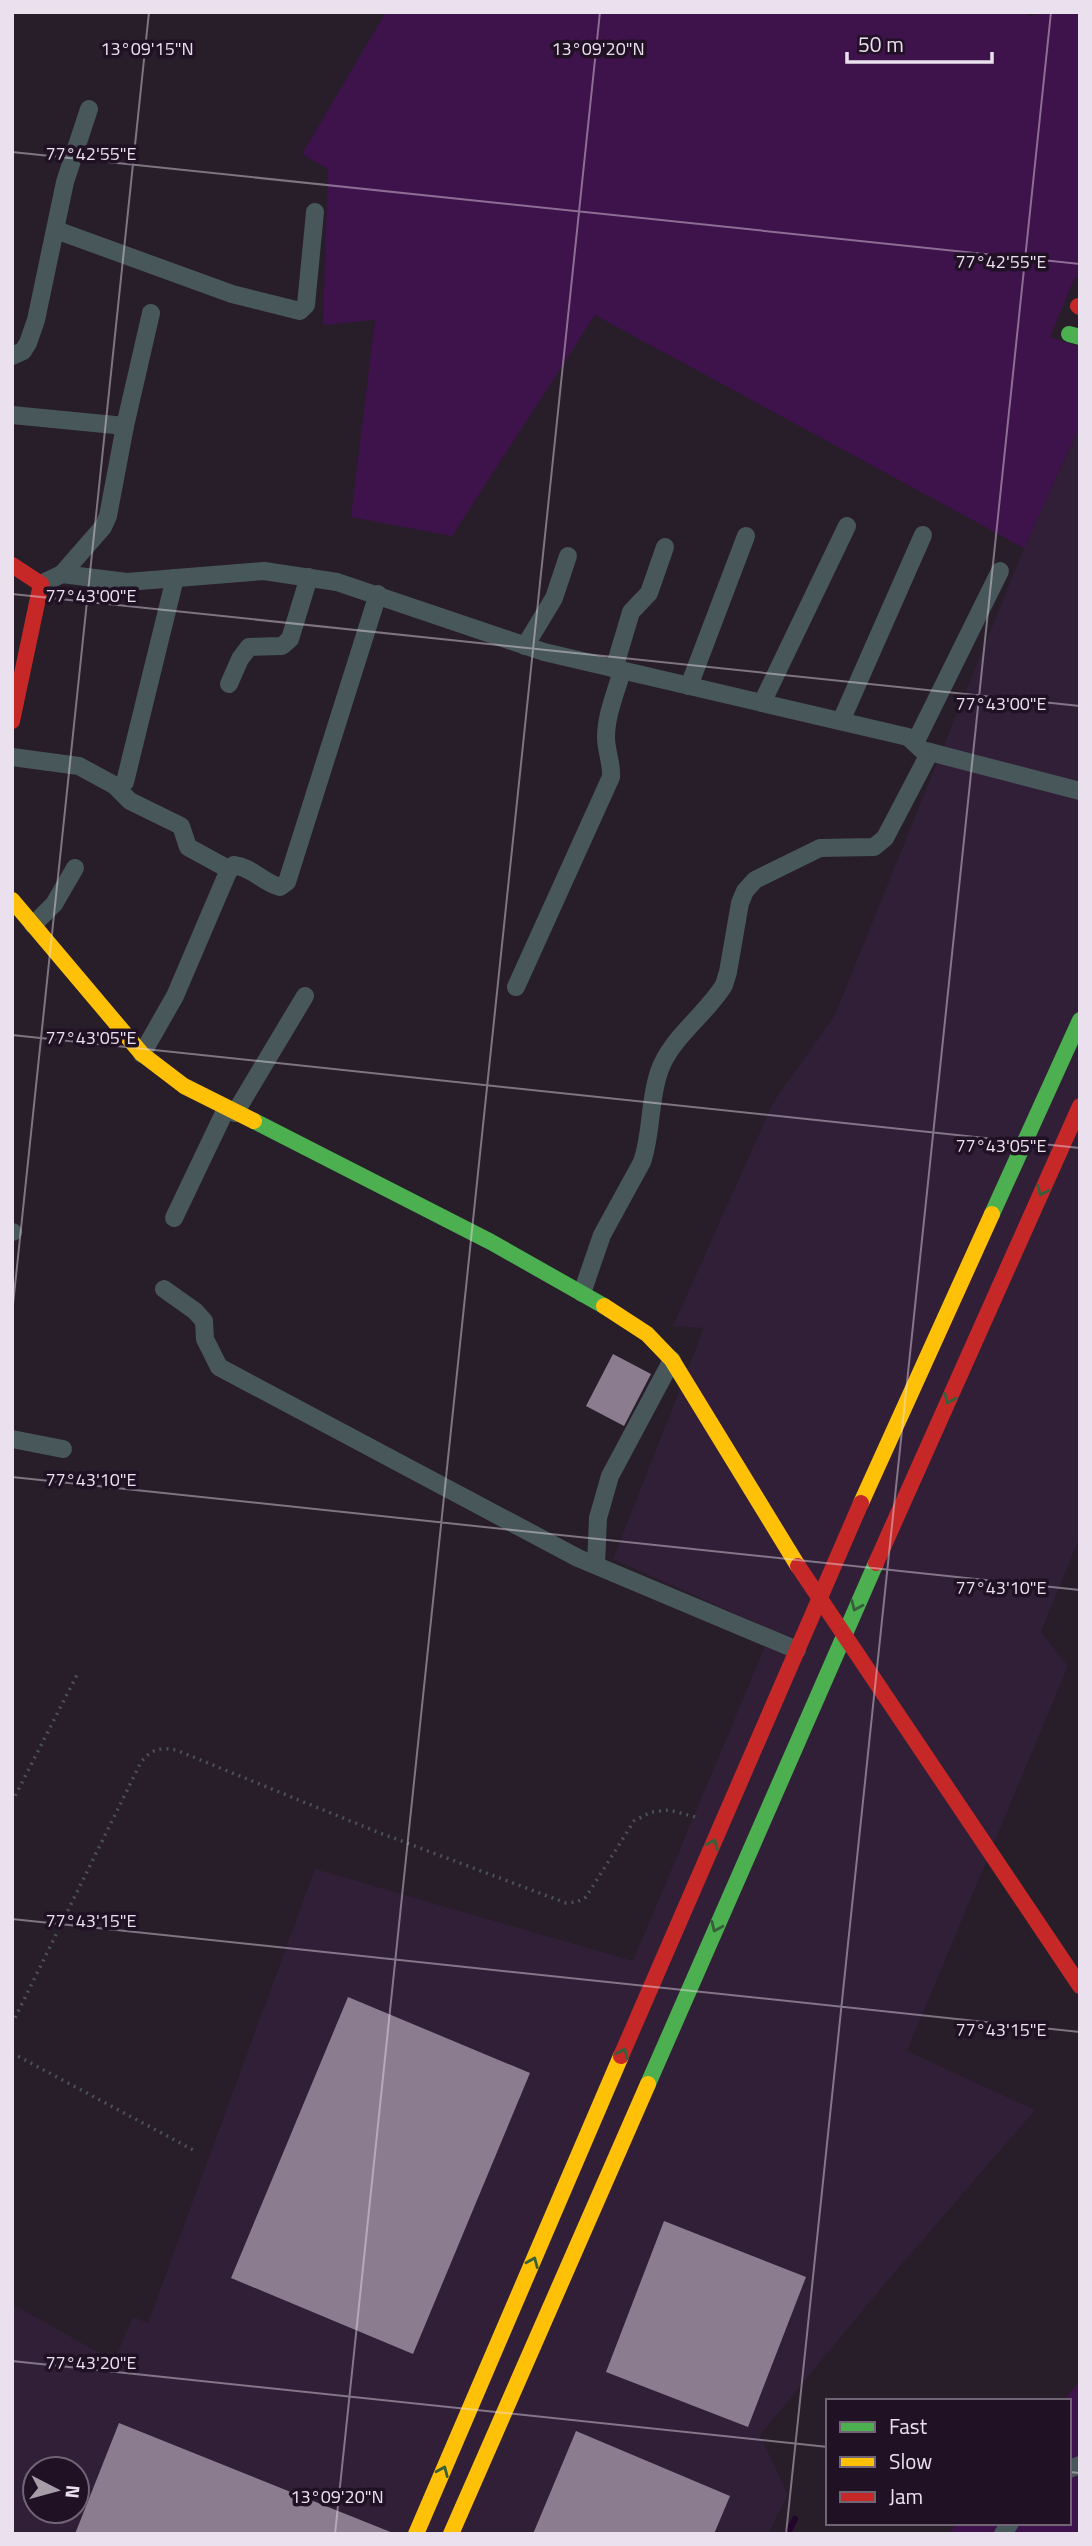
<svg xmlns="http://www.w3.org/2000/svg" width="1092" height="2546" viewBox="0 0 1092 2546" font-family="'Titillium Web',sans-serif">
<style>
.built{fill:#311f37;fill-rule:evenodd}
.green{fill:#3e124a}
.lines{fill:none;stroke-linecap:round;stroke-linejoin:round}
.stream{stroke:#24032d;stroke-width:6}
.building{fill:#8b7d8f}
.path{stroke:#495254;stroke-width:3.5;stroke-dasharray:2 5;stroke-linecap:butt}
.street{stroke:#48575a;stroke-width:18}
.fast{stroke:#4caf50;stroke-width:16}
.slow{stroke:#ffc107;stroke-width:16}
.jam{stroke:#c62828;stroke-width:16}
.oneway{stroke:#36603a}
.ticks{fill:none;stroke:#ebe1ee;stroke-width:2;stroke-opacity:0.45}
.ticks-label{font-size:18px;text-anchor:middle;fill:#ebe1ee;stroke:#201124;stroke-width:7;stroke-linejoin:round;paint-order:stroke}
</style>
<rect width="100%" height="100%" fill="#271e2a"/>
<!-- built -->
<path class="built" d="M1080 425V1536L1041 1632 1068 1666 907 2051 1035 2110 882 2287 760 2435 788 2495 768 2534H12V2304L114 2361 133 2317 148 2323 315 1869 633 1961 772 1630 613 1559 704 1328 673 1326 774 1101 834 1017 1024 548ZM35 2469H77V2511H35Z"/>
<!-- green -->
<g class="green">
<path d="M386 12H1022L1032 17 1034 12H1080V278L1075 277 1050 337 1080 347V425L1024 548 595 315 452 536 351 517 375 320 323 325 328 169 302 154Z"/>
<path d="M1080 2381V2534H948L957 2523H1069V2401H1063Z"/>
</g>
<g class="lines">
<!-- stream -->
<path class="stream" d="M787 2534 795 2519"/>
</g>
<!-- building -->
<g class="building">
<path d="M613 1354 651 1374 624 1426 586 1406Z"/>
<path d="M348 1997 530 2073 413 2354 231 2278Z"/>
<path d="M664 2221 806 2277 748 2427 606 2372Z"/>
<path d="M119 2423 393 2533V2534H75Z"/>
<path d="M576 2431 730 2496 714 2534H533Z"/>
</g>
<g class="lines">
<!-- path -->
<g class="path">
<path d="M12 1802 79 1671"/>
<path d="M12 2024 141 1762C152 1749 159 1747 176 1750L375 1831 566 1903 577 1902 586 1897 634 1821 651 1812 669 1810 699 1818"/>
<path d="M12 2053 197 2152"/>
</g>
<!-- street -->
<g class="street">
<path d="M56 230 232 294 300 311 306 305 315 212"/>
<path d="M12 356 23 351 28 343 36 320 65 182 89 109"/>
<path d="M12 415 125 426"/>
<path d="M62 574 103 527 108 516 125 426 151 313"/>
<path d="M41 584 62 574 127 582 264 571 337 582 544 652 908 737 922 750 1080 791"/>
<path d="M525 646 554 598 568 556"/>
<path d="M614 669 631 612 649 593 665 547"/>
<path d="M229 684 240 659 249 647 282 646 290 639 309 577"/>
<path d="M689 686 746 536"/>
<path d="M762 703 847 526"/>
<path d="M841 721 923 535"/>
<path d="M915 743 1000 571"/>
<path d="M12 757 79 766 114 785 121 786 125 782 175 578"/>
<path d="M114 785 130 801 181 826 188 847 230 870"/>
<path d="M33 925 54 904 75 868"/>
<path d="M516 987 611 777C612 763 606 751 606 737 606 715 616 692 622 671"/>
<path d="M142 1054 175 996 228 872 234 865C252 867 263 883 280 887L287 882 378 594"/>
<path d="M235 1113 305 996"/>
<path d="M174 1218 226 1109"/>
<path d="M12 1232H13"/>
<path d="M164 1289 195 1311 204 1321 205 1339 219 1367 578 1558 797 1650"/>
<path d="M582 1293 602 1235 642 1162C652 1133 649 1101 659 1072 670 1038 706 1015 724 985L728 972 740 903 745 891 755 880 820 848 874 847 885 838 930 752"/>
<path d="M12 1439 63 1449"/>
<path d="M596 1565 598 1518 610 1476 672 1360"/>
<path d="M1069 2469 1080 2465"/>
<path d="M1003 2534 1010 2523"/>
</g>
<!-- fast -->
<g class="fast">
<path d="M1069 334 1080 337"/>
<path d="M254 1121 491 1242 604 1306"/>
<path d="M992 1214 1080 1020"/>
<path d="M648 2084 876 1563"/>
</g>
<!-- slow -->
<g class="slow">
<path d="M12 900 142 1054 184 1086 254 1121"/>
<path d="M604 1306 647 1334 672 1360 798 1566"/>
<path d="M861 1503 992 1214"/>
<path d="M416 2534 621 2056"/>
<path d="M451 2534 648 2084"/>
</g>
<!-- jam -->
<g class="jam">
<path d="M1078 306 1080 307"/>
<path d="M12 565 41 584 12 721"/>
<path d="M876 1563 1080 1106"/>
<path d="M798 1566 1080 1986"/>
<path d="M621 2056 861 1503"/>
</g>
</g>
<!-- one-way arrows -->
<defs><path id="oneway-chevron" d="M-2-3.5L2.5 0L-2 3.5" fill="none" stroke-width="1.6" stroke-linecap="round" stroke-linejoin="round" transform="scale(1.75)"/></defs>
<g class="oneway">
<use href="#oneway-chevron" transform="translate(1042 1191) rotate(114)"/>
<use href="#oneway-chevron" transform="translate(949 1399) rotate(114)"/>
<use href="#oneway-chevron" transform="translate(856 1606) rotate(114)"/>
<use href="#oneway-chevron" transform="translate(713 1844) rotate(-67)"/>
<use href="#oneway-chevron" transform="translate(716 1927) rotate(114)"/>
<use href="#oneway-chevron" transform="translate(623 2053) rotate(-67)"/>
<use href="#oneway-chevron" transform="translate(533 2262) rotate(-67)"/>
<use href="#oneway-chevron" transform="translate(443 2471) rotate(-67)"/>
</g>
<!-- ticks -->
<path class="ticks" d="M12 152 1080 264M12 594 1080 706M12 1035 1080 1148M12 1314 149 12M12 1477 1080 1590M12 1919 1080 2032M12 2361 828 2447M1069 2472 1080 2473M335 2534 600 12M786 2534 1051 12"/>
<g class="ticks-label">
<text x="147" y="55">13°09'15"N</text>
<text x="598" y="55">13°09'20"N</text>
<text x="91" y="160">77°42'55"E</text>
<text x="1001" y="268">77°42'55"E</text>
<text x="91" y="602">77°43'00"E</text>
<text x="1001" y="710">77°43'00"E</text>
<text x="91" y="1044">77°43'05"E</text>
<text x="1001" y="1152">77°43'05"E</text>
<text x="91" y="1486">77°43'10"E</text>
<text x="1001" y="1594">77°43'10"E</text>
<text x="91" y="1927">77°43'15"E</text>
<text x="1001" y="2036">77°43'15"E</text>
<text x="91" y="2369">77°43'20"E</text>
<text x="337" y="2503">13°09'20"N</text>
</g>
<!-- border -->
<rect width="1092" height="2546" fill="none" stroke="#ebe1ee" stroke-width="28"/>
<!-- legend -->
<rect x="826" y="2399" width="245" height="126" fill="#201124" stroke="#716475" stroke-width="2"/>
<rect x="840" y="2422" width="35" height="10" fill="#4caf50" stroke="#716475" stroke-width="2"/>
<text x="889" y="2434" font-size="21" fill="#ebe1ee">Fast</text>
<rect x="840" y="2457" width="35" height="10" fill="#ffc107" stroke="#716475" stroke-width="2"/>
<text x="889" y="2469" font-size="21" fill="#ebe1ee">Slow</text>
<rect x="840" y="2492" width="35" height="10" fill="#c62828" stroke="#716475" stroke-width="2"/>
<text x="889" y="2504" font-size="21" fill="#ebe1ee">Jam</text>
<!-- north arrow -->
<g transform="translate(56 2490) rotate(96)"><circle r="33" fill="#201124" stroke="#716475" stroke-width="2"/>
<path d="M0-5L12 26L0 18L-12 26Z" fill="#a69da9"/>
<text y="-10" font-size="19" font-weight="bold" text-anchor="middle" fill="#ebe1ee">N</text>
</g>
<!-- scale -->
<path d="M847 52v10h145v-10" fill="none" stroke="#ebe1ee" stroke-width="3.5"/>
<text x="858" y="52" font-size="21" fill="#ebe1ee" stroke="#201124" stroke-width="5" paint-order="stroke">50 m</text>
</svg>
